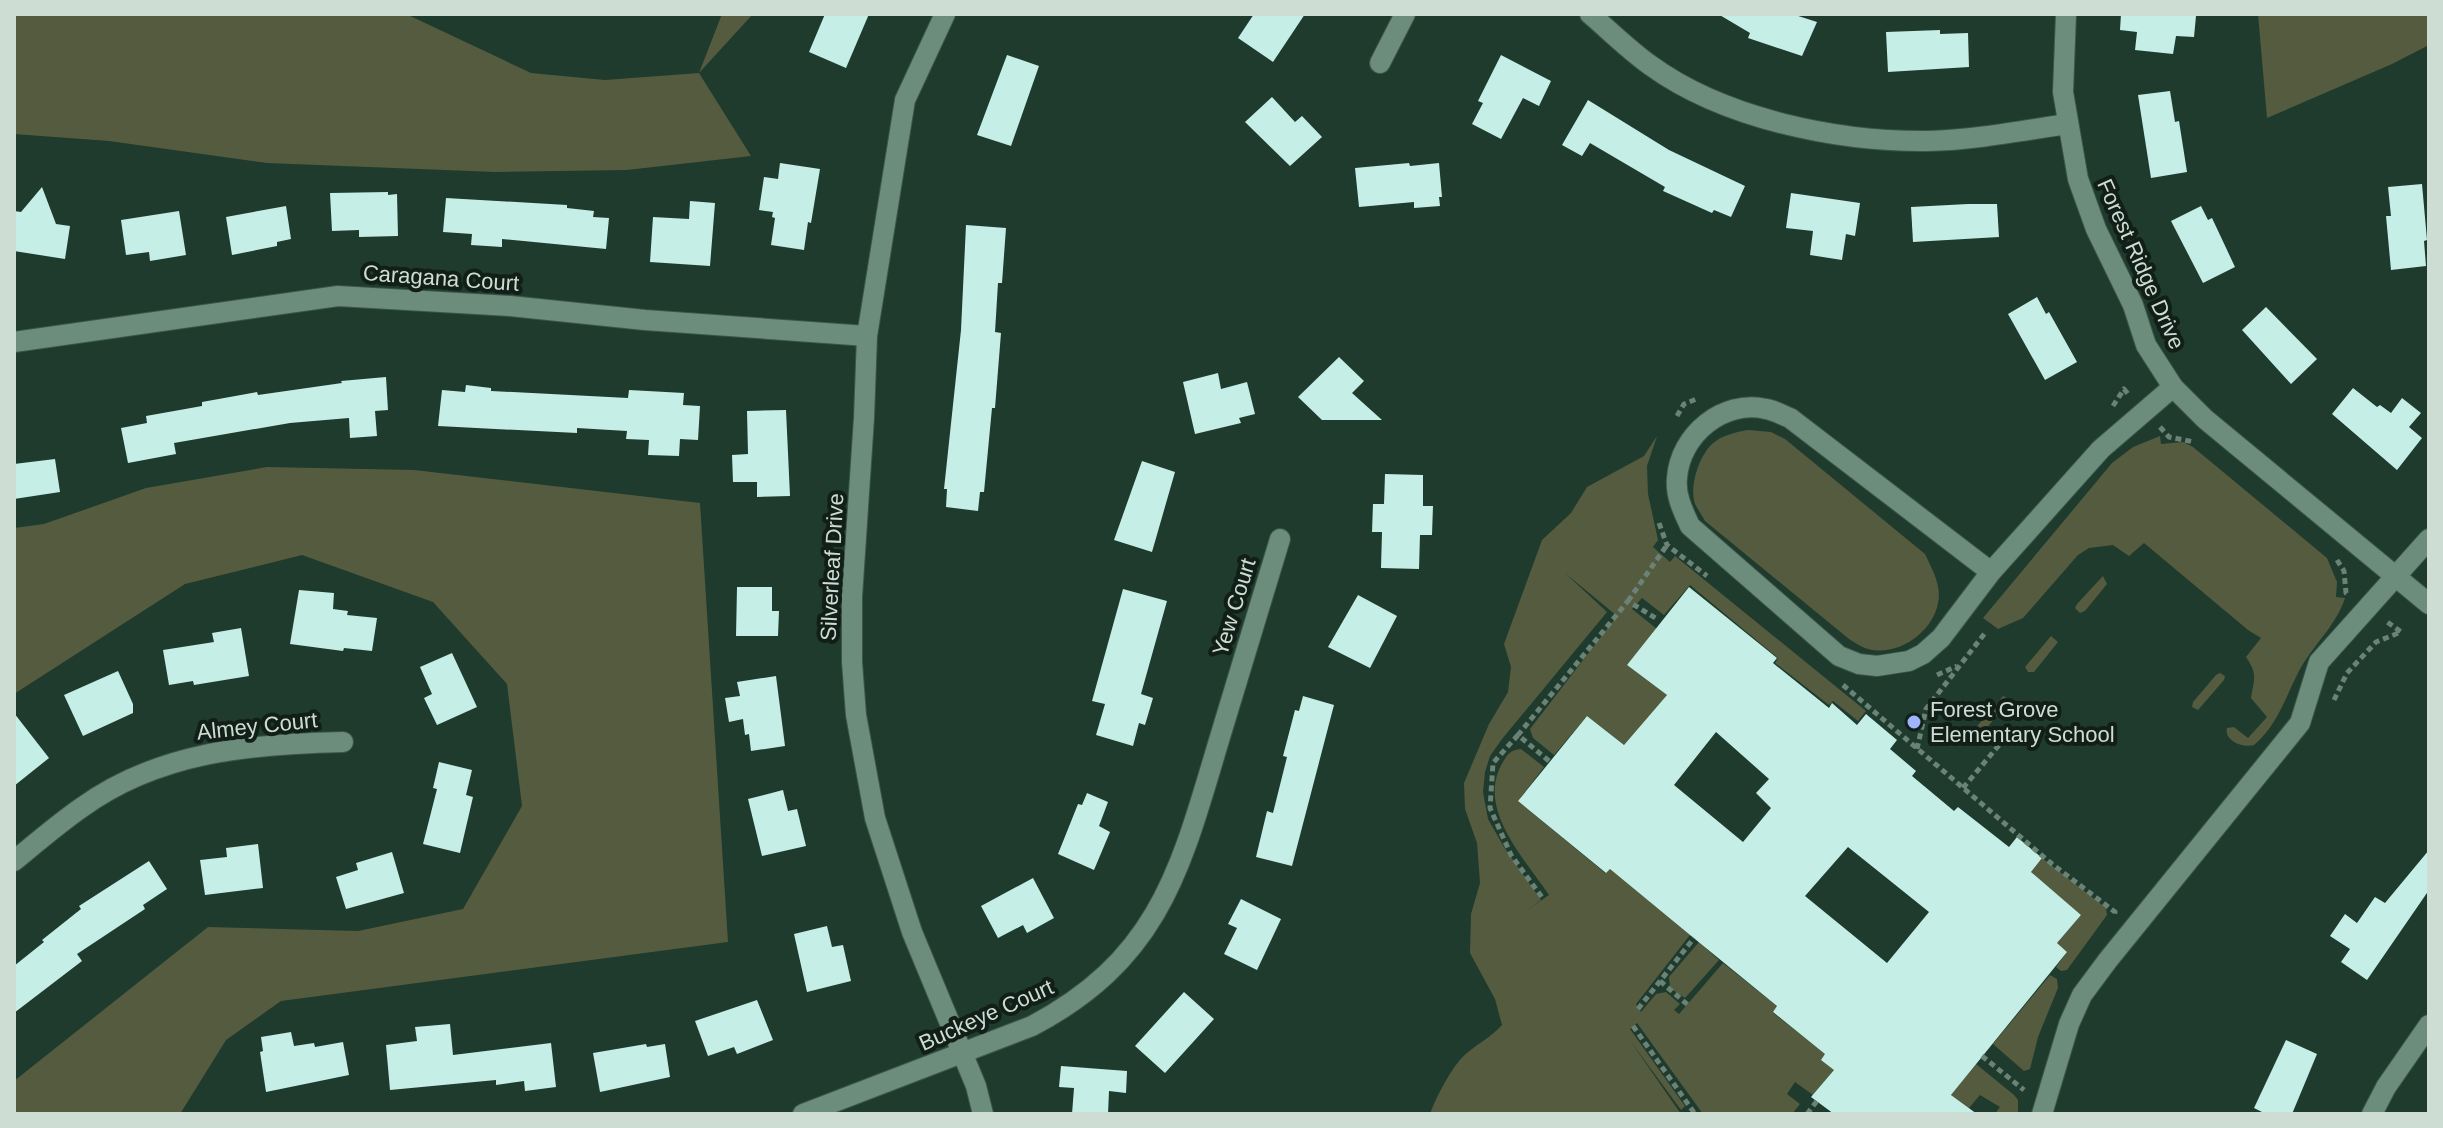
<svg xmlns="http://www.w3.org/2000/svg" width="2443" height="1128" viewBox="0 0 2443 1128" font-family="Arial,sans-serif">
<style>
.green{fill:#555b3f}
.building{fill:#c5eee7;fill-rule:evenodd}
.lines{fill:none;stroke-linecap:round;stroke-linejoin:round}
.minor-casing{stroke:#3c564a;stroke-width:22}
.path{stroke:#6b8276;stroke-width:5;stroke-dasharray:6 4;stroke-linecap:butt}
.minor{stroke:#6d8d7c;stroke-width:20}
.poi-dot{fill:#9eb4fd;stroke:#121f18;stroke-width:3}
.labels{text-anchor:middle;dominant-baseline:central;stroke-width:8;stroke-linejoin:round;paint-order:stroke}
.street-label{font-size:22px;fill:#cdddd4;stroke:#121f18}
.poi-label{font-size:22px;fill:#cdddd4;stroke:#121f18;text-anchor:start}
</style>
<rect width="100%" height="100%" fill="#1e3b2d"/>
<!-- green -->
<g class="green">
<path d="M14 14H406L531 73 605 80 699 73 722 14H753L699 73 751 156 627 170 495 172 267 163 109 141 14 134Z"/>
<path d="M2258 14H2429V45L2392 64 2267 118Z"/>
<path d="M1748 430 1771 432 1785 439 1925 554C1932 569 1942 586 1938 603 1933 633 1895 659 1865 648 1860 646 1854 642 1849 639L1705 521C1702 515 1698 510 1695 504 1689 487 1699 456 1712 444 1722 435 1736 432 1748 430Z"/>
<path d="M1657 436 1647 466 1648 494 1658 540 1653 547 1670 562 1675 556 1866 711 1858 721 1833 701 1829 705 1775 663 1778 658 1690 585 1664 615 1642 598 1632 609 1657 629 1627 665 1667 695 1624 745 1587 716 1554 755 1533 738 1530 729 1617 616 1565 573 1607 612 1502 739 1490 756 1485 772 1483 792 1488 819 1504 847 1541 900 1520 915 1549 895C1525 859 1475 808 1503 762 1508 753 1511 750 1521 749L1544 767 1518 801 1605 873 1610 869 1690 935 1636 1004 1641 1012 1656 994 1666 992 1680 1004 1674 1010 1679 1014 1723 963 1777 1006 1773 1013 1825 1053 1834 1070 1813 1095 1795 1082 1787 1094 1800 1104 1792 1114H1703L1637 1023 1630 1029 1685 1106 1681 1110 1631 1042 1681 1114H1430C1436 1097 1453 1064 1467 1053 1480 1042 1490 1038 1502 1025L1495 999 1470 953 1471 914 1480 883 1477 843 1465 809 1464 783 1489 724 1508 692 1511 667 1504 644 1542 540 1571 513 1587 487 1644 456Z"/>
<path d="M2160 436 2161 444 2183 442 2193 447 2327 558 2337 582 2336 597 2345 598C2336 626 2313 645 2299 671 2286 696 2277 726 2254 745 2243 748 2224 741 2227 728L2234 727 2248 738 2267 717 2251 698C2254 678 2258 675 2246 657L2261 638 2248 630 2144 543 2129 556 2113 545 2089 548 2078 555 2023 618 1998 629 1983 618 2112 463 2133 447Z"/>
<path d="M267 467 414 470 700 503 728 942 281 1001 226 1040 180 1114H14V1081L208 927 358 931 463 909 522 806 507 684 433 602 302 555 185 584 14 694V528L44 524 146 488Z"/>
<path d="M2103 576 2107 584 2085 611 2080 613 2075 608 2077 604Z"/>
<path d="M2051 636 2058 642 2034 672H2028L2025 667Z"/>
<path d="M2220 673 2225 676 2224 680 2198 710 2192 707 2193 702 2216 675Z"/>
<path d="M2003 696 2009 699 2008 703 1983 732 1980 733 1976 728 1978 725Z"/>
<path d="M2042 858 2106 908 2107 915 2067 970 2061 971 2056 967 2067 952 2057 943 2081 915 2031 872Z"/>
<path d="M1699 942 1719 960 1685 998 1670 988 1669 977Z"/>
<path d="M2050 975 2057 979 2058 988 2038 1037 2030 1069 2024 1071 1993 1044Z"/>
<path d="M1976 1064 2014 1095 2018 1100V1114H1995L2000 1107 1980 1095 1969 1108 1951 1095Z"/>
</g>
<!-- building -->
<g class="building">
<path d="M825 14H869L846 68 809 52Z"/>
<path d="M1254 14H1305L1273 62 1238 38Z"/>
<path d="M1718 14H1792L1817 22 1802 56 1748 38 1750 33Z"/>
<path d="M2121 14 2196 16 2194 37 2176 36 2173 54 2135 50 2137 32 2120 30Z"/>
<path d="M1940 30V34L1968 33 1969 67 1888 72 1886 32Z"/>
<path d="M1007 55 1039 66 1011 146 977 135Z"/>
<path d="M1501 55 1551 81 1539 106 1523 98 1501 139 1472 124 1483 103 1478 101Z"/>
<path d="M2170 91 2175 122 2179 121 2187 172 2151 178 2138 95Z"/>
<path d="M1272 97 1295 122 1302 116 1322 137 1290 166 1245 122Z"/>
<path d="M1588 100 1669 150 1745 186 1731 217 1714 210 1712 213 1663 191 1665 187 1590 143 1582 156 1562 145Z"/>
<path d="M780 163 820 169 811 223 808 222 804 250 771 245 775 218 772 217 773 212 759 210 764 177 778 179Z"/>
<path d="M1409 163 1410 166 1439 163 1442 197H1439L1440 206 1414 208V202L1359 207 1355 168Z"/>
<path d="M2422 184 2427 240 2424 241 2426 266 2391 270 2386 216H2391L2388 187Z"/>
<path d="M42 187 56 224 70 226 65 259 14 251V211L21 212Z"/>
<path d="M388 192V195L397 194 398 236 359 237V230L332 231 330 193Z"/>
<path d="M1791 193 1860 203 1855 236 1846 234 1842 260 1810 255 1813 231 1786 228Z"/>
<path d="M446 198 567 205V208L594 211 593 217 609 218 606 249 502 239V247L471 245 472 234 443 232Z"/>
<path d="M690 201 715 203 710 266 650 262 653 217 689 219Z"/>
<path d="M1968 204H1997L1999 237 1913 242 1911 207Z"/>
<path d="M286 206 291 239 277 242V246L232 255 226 217Z"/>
<path d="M2201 206 2208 220 2212 218 2235 267 2203 283 2171 221Z"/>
<path d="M179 211 186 255 150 261 149 252 126 255 121 220Z"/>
<path d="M966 225 1006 228 1002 283H998L995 332 1001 333 995 408H992L984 492H980L978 511 946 507 947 489H944L961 330Z"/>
<path d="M2037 297 2046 314 2049 312 2077 362 2045 380 2008 314Z"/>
<path d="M2266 307 2317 359 2291 384 2242 330Z"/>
<path d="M1339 357 1364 381 1352 393 1382 420H1322L1298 397Z"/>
<path d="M1218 373 1221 389 1247 382 1255 414 1239 418 1241 423 1195 434 1183 382Z"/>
<path d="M386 377 388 410 375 411 377 436 350 438 349 418 290 423 174 443 176 454 128 463 121 428 147 423 146 416 202 406V402L257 392 258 395 342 383 341 381Z"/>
<path d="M466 385 491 388V391L628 398 629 390 684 393 683 405 700 406 698 440 680 439 679 456 648 455 649 440 626 439 627 431 577 428V433L438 426 442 390 465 392Z"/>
<path d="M2353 388 2377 407 2380 405 2391 413 2402 398 2421 413 2409 427 2422 438 2397 470 2332 414Z"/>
<path d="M786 410 790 496 757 497V482H733L732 455 748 454 747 411Z"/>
<path d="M55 459 60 492 14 499V464Z"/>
<path d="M1142 461 1175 472 1152 552 1114 540Z"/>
<path d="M1385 474 1423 475V506H1433L1432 535H1420L1419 569 1381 568 1382 532H1372L1373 504H1384Z"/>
<path d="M737 587H772V611H779L778 636H736Z"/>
<path d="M1689 587 1777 658 1773 663 1829 708 1832 703 1857 725 1866 714 1897 740 1890 749 1916 771 1912 776 1954 811 1958 807 2009 847 2017 837 2042 858 2031 872 2081 915 2057 943 2067 952 1951 1095 1977 1114H1834L1811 1097 1834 1070 1821 1060 1825 1054 1773 1012 1777 1006 1690 935 1610 869 1606 873 1518 801 1587 716 1624 745 1667 695 1627 665ZM1716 732 1769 779 1756 793 1771 808 1743 842 1674 785ZM1848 847 1929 912 1887 963 1805 896Z"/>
<path d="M1123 589 1167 601 1141 694 1153 698 1145 725 1139 723 1133 746 1096 735 1105 704 1092 701Z"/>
<path d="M299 590 334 593 333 609 348 611 347 615 377 618 372 651 344 648 343 651 290 644Z"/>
<path d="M1358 595 1397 616 1370 668 1328 647Z"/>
<path d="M241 628 249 676 194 685 193 681 169 685 163 650 214 642 212 633Z"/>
<path d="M452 653 477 707 437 725 424 698 432 694 420 667Z"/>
<path d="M118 671 133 704V713L83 736 64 695Z"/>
<path d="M776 676 785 746 751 751 749 734 745 735 743 719 729 722 725 698 740 696 737 682Z"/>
<path d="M1303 696 1334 705 1292 866 1256 857 1267 811 1273 813 1287 757 1283 756 1295 710 1299 711Z"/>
<path d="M14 713 49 758 14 786Z"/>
<path d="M439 762 472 770 466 795 473 797 460 853 423 844 437 789 433 788Z"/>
<path d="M783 790 788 811 797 809 806 846 762 856 748 799Z"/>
<path d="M1087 793 1108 802 1099 826 1110 832 1094 870 1058 854 1078 804 1082 805Z"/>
<path d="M258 844 263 888 205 895 200 860 227 857 226 848Z"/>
<path d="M2429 850V890L2367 980 2341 962 2350 949 2330 936 2345 914 2357 923 2375 897 2385 903Z"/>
<path d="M392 852 404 893 346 909 336 877 358 870 356 863Z"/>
<path d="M149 861 167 889 143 905 145 909 77 954 82 961 14 1013V966L44 942 42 940 81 909 79 906Z"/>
<path d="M1033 878 1054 918 1027 933 1023 925 998 938 981 906Z"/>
<path d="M1241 899 1281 919 1257 970 1224 954 1237 928 1228 924Z"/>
<path d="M827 926 832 947 843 945 851 981 807 992 794 934Z"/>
<path d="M1184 992 1214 1019 1165 1073 1135 1046Z"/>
<path d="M757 1000 773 1040 737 1054 734 1047 708 1056 695 1021Z"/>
<path d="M450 1024 453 1055 551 1043 556 1087 525 1091 524 1081 496 1085V1080L390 1090 386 1045 417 1041 415 1027Z"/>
<path d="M291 1032 294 1046 314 1043 315 1047 343 1042 349 1075 266 1092 260 1052 263 1051 261 1037Z"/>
<path d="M2286 1040 2317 1054 2292 1114H2266L2254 1108Z"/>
<path d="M646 1044 647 1047 665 1044 670 1077 600 1092 593 1053Z"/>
<path d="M1061 1066 1127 1071 1126 1093 1109 1091 1108 1114H1072L1074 1088 1059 1087Z"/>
</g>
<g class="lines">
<defs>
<g id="minor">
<path d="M945 14 905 100 867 336 864 418 852 597V662L856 715 875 818 912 932 976 1086 983 1114"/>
<path d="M1590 14C1610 31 1629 50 1650 65 1724 119 1838 142 1928 141 1974 140 2021 131 2067 124"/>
<path d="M2066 14 2063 92 2078 179 2096 229 2133 305 2146 345 2173 387 2205 419 2429 604"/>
<path d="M1380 63 1405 14"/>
<path d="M14 342 338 296 510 306 645 320 867 336"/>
<path d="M1991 572 1790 418C1782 415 1774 410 1766 409 1723 399 1680 435 1677 478 1675 495 1683 511 1690 526L1839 656 1859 664 1877 666 1909 661 1923 654 1941 638 1991 572 2101 449 2173 387"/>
<path d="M14 861C36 843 58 824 81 808 158 752 250 744 343 742"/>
<path d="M803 1114 1032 1026C1161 958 1181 867 1220 737 1240 671 1260 605 1280 539"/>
<path d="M2042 1114 2069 1024 2082 995 2108 960 2300 723 2319 662 2429 539"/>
<path d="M2372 1114 2386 1087 2429 1025"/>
</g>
</defs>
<!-- minor casing -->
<use href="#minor" class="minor-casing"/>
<!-- path -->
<g class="path">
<path d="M2113 406 2124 389 2128 394"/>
<path d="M1677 416 1684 404 1699 398"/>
<path d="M2160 427 2169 437 2194 442"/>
<path d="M1659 523 1667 545 1707 576"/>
<path d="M2337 560 2344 571 2346 593 2349 595"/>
<path d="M1628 601 1667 545"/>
<path d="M1937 675 1957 666"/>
<path d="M1843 685 2052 864 2115 912 2114 915"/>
<path d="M2334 700 2347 673 2376 642 2401 632 2386 621"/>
<path d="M1518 735 1493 763 1490 808 1511 855 1544 900"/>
<path d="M1917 749 1926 709 1985 633"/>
<path d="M1549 761 1518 735 1628 601 1657 619"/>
<path d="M1963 788 2010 732"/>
<path d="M1660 981 1688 1005"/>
<path d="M1638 1009 1694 938"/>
<path d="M1633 1026 1695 1114"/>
<path d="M1982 1056 2024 1090"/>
<path d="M1807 1114 1817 1101"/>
</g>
<!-- minor -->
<use href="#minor" class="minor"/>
</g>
<!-- markers -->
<circle class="poi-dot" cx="1914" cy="722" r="8"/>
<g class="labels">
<!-- street labels -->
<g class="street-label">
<text transform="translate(2141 264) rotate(66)">Forest Ridge Drive</text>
<text transform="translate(441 278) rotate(4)">Caragana Court</text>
<text transform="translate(832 567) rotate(-87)">Silverleaf Drive</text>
<text transform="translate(1234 607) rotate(-73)">Yew Court</text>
<text transform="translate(257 726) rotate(-6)">Almey Court</text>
<text transform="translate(986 1015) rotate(-24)">Buckeye Court</text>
</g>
<!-- poi labels -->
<g class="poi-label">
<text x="1930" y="709">Forest Grove<tspan x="1930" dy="25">Elementary School</tspan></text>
</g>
</g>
<!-- border -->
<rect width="2443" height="1128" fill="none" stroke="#cdddd4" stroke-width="32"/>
</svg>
